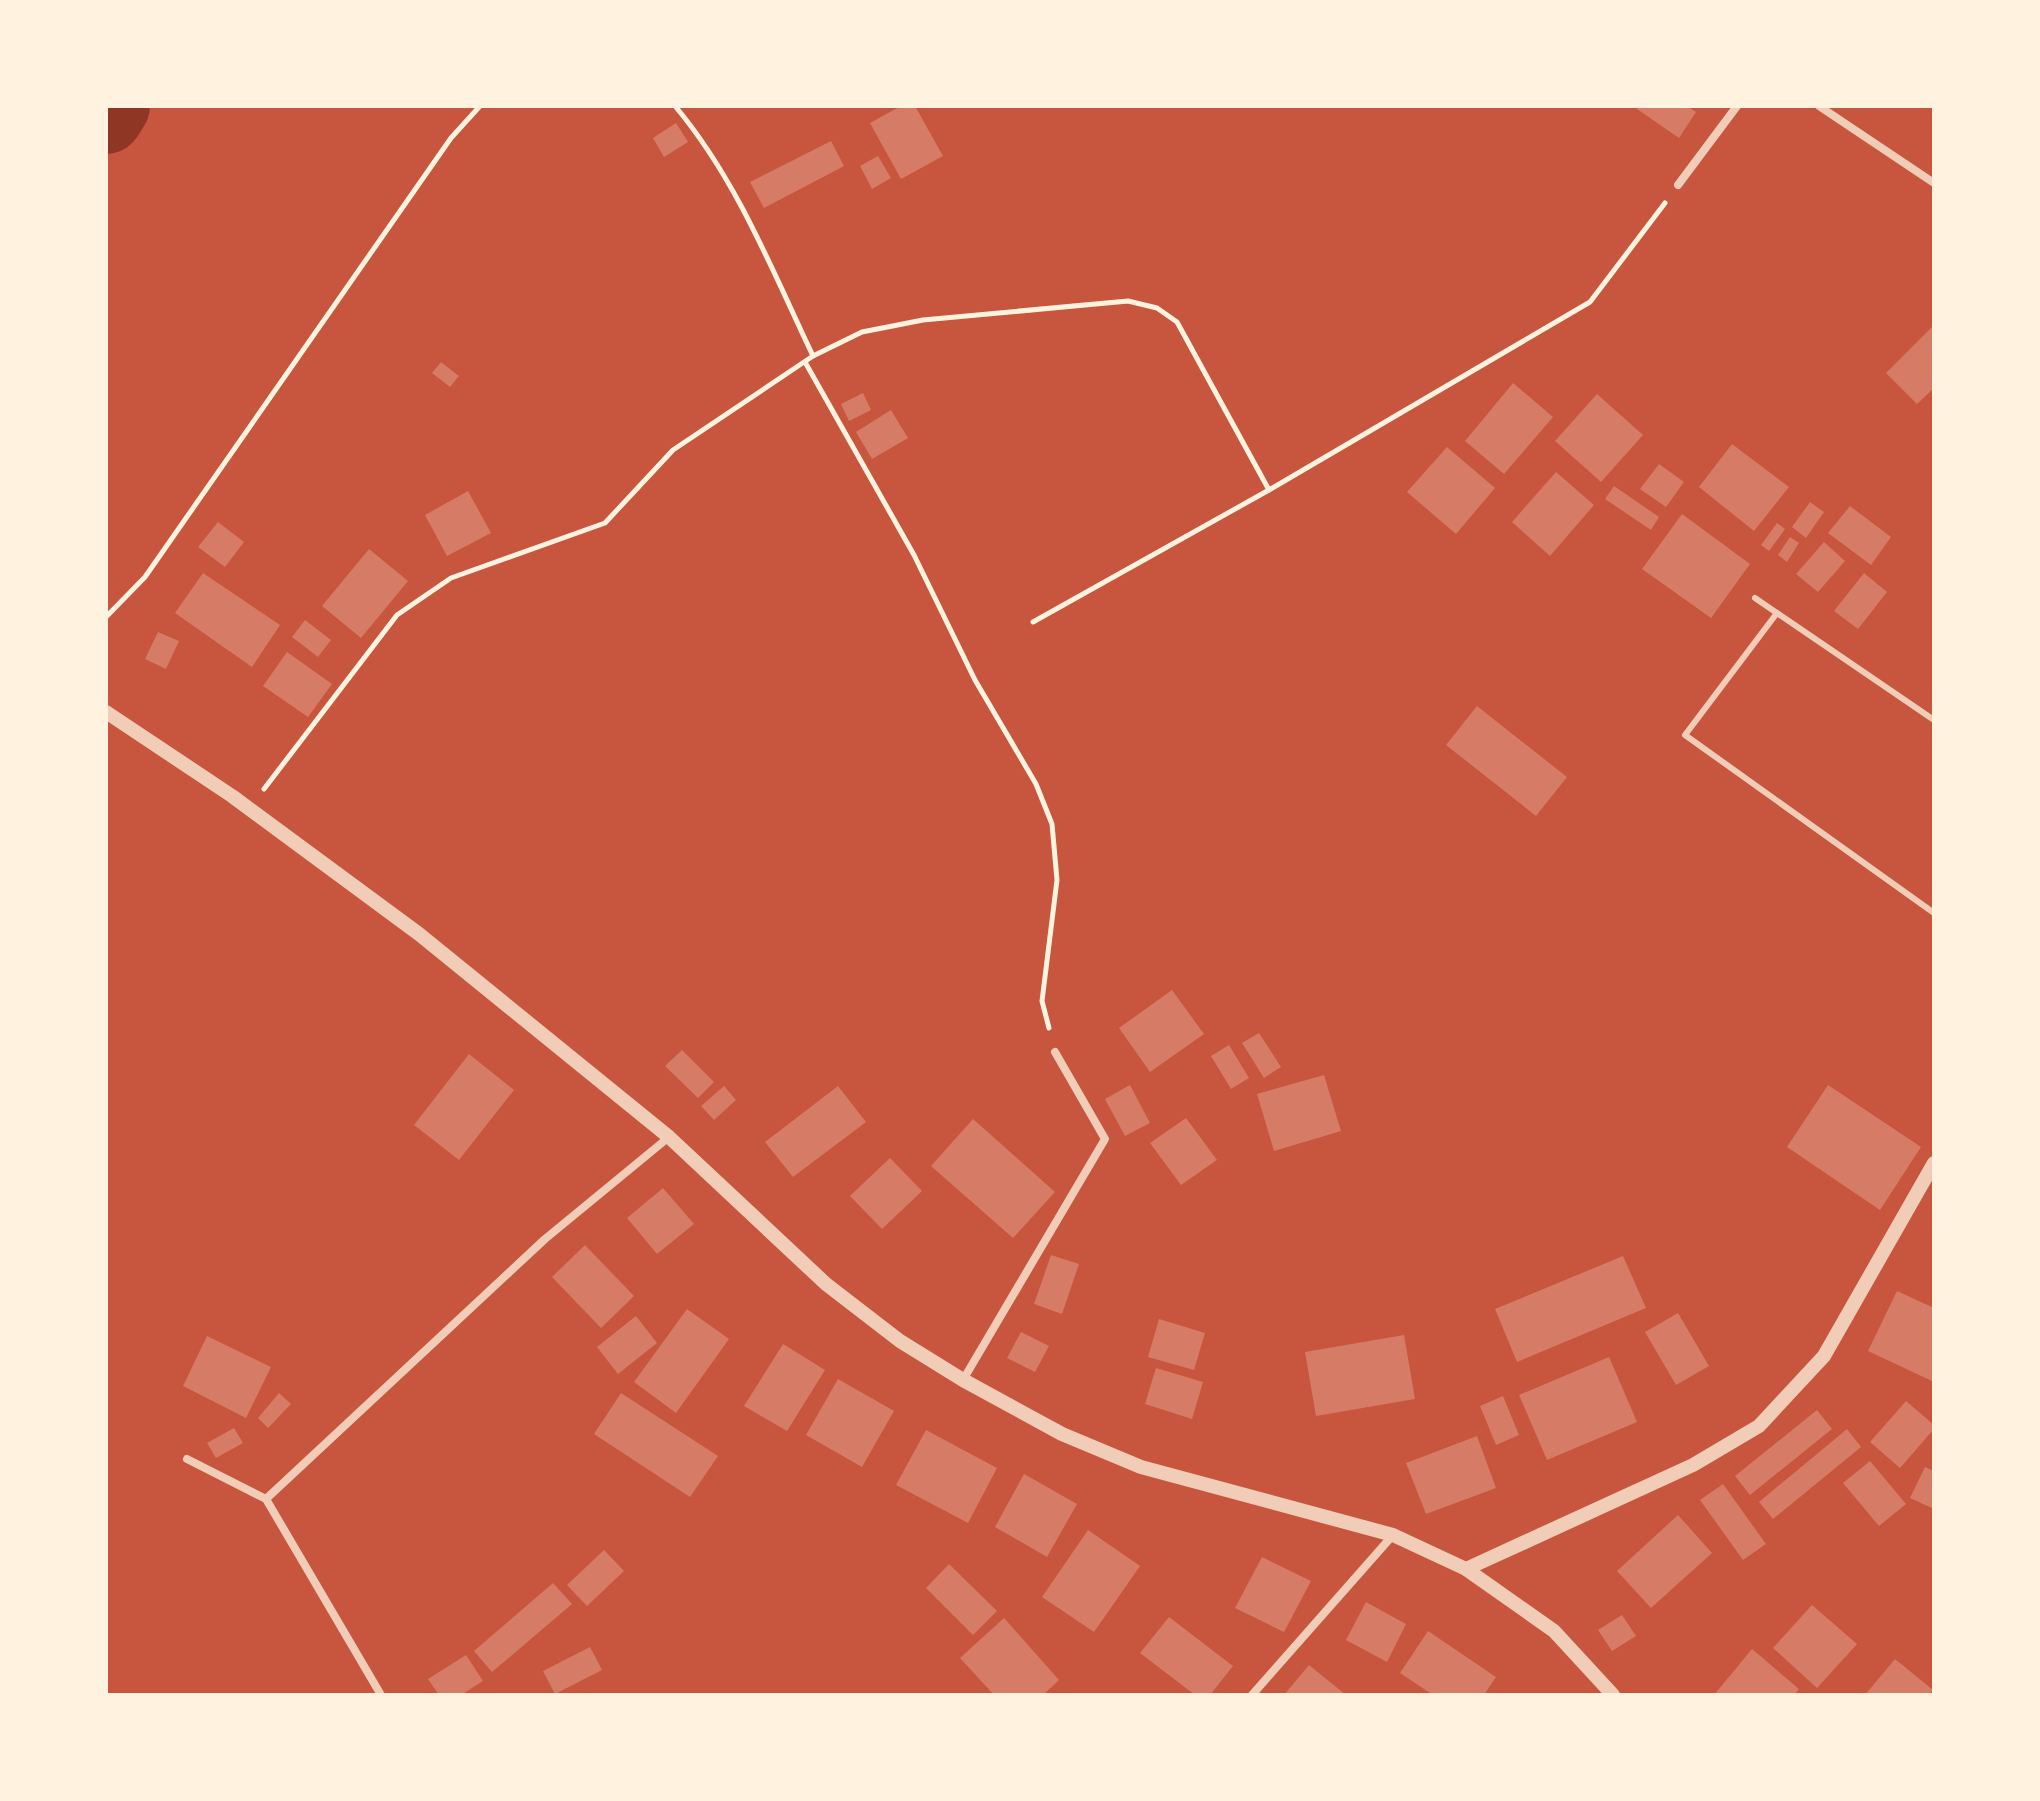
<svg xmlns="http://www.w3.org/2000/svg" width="2040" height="1801" viewBox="0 0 2040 1801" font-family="Raleway,sans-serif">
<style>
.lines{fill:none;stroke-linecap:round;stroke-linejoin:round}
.river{stroke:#8f3625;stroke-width:74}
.building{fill:#d67c66}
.path{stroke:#fff3e0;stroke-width:5}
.service{stroke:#f1ccb7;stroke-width:6}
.minor{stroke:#f1ccb7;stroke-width:8}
.tertiary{stroke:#f1ccb7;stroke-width:14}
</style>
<rect width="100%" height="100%" fill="#c8553d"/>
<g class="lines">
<!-- river -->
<path class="river" d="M106 117 113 106"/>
</g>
<!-- building -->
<g class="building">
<path d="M901 106H915L943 156 901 179 870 123Z"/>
<path d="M1640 106H1687L1696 112 1679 138 1637 109Z"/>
<path d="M676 123 688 142 664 157 653 138Z"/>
<path d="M831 141 844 166 764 208 750 182Z"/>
<path d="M878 156 891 178 872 189 860 166Z"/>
<path d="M1934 325V388L1917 404 1886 373Z"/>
<path d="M441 362 459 376 450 387 432 373Z"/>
<path d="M1513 383 1553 417 1504 474 1465 441Z"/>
<path d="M863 393 871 410 849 421 841 404Z"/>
<path d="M1597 394 1643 435 1601 482 1555 441Z"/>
<path d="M891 410 908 438 872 459 856 432Z"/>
<path d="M1732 444 1789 487 1754 531 1699 487Z"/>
<path d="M1447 447 1495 488 1456 534 1407 492Z"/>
<path d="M1659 464 1684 482 1666 507 1640 489Z"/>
<path d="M1556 472 1594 505 1550 556 1512 522Z"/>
<path d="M1614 486 1659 517 1651 530 1605 499Z"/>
<path d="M468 491 491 533 447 556 425 515Z"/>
<path d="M1810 502 1824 512 1806 538 1792 527Z"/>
<path d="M1850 506 1891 537 1871 565 1828 533Z"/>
<path d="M1682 514 1750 564 1711 618 1642 569Z"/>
<path d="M218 522 244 542 225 567 198 547Z"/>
<path d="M1777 523 1785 529 1769 551 1761 545Z"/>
<path d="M1790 537 1799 543 1787 562 1778 555Z"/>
<path d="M1824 542 1845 561 1818 592 1796 574Z"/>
<path d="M369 549 408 581 361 638 322 606Z"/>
<path d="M203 573 280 625 252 667 175 613Z"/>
<path d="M1864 573 1887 592 1858 629 1834 611Z"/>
<path d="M305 620 331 640 318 657 292 637Z"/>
<path d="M158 632 179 641 166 669 145 659Z"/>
<path d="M287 652 332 684 308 717 263 686Z"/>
<path d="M1477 706 1567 777 1536 816 1446 745Z"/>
<path d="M1172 990 1204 1034 1150 1072 1119 1028Z"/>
<path d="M1259 1033 1281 1067 1264 1078 1242 1043Z"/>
<path d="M1229 1045 1249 1078 1231 1089 1211 1056Z"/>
<path d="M682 1050 714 1082 698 1098 665 1066Z"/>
<path d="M469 1054 514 1090 459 1160 414 1125Z"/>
<path d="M1324 1075 1341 1131 1274 1151 1257 1094Z"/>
<path d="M1130 1085 1150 1123 1125 1136 1105 1099Z"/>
<path d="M1828 1085 1921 1147 1880 1210 1787 1147Z"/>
<path d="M724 1086 736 1100 714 1120 701 1106Z"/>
<path d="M838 1086 866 1122 793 1177 765 1142Z"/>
<path d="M1186 1118 1217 1160 1181 1185 1150 1143Z"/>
<path d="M973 1119 1055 1192 1013 1238 931 1166Z"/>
<path d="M890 1158 922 1191 882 1229 850 1196Z"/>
<path d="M663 1188 694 1224 657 1254 627 1218Z"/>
<path d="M585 1245 634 1296 601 1328 552 1277Z"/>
<path d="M1051 1255 1079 1264 1062 1314 1034 1304Z"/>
<path d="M1623 1256 1646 1308 1517 1362 1495 1309Z"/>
<path d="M1897 1291 1934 1308V1382L1868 1351Z"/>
<path d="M687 1309 729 1339 676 1413 634 1382Z"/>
<path d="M1678 1313 1709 1366 1676 1385 1645 1332Z"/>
<path d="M636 1316 657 1343 618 1374 597 1347Z"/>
<path d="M1159 1319 1205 1333 1194 1370 1148 1357Z"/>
<path d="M1021 1332 1049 1346 1035 1372 1007 1358Z"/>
<path d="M1404 1335 1415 1399 1316 1416 1305 1352Z"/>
<path d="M207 1336 271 1367 246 1418 183 1386Z"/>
<path d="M783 1344 825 1370 787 1431 744 1406Z"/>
<path d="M1609 1357 1637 1422 1547 1460 1519 1395Z"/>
<path d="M1156 1368 1203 1382 1192 1419 1145 1404Z"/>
<path d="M838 1379 894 1411 862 1467 806 1435Z"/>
<path d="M279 1393 291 1404 268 1428 258 1418Z"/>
<path d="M621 1393 718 1456 690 1497 594 1434Z"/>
<path d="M1503 1396 1519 1435 1496 1445 1480 1406Z"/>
<path d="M1906 1401 1934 1425V1429L1900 1468 1870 1442Z"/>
<path d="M1817 1410 1832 1429 1750 1495 1735 1476Z"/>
<path d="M234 1428 243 1443 216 1458 207 1443Z"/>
<path d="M1847 1429 1861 1447 1773 1519 1759 1502Z"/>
<path d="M926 1430 997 1468 968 1523 896 1485Z"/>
<path d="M1477 1436 1496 1488 1426 1514 1406 1463Z"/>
<path d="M1870 1461 1906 1504 1879 1526 1843 1483Z"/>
<path d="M1925 1467 1934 1471V1509L1910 1498Z"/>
<path d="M1024 1474 1077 1504 1047 1557 995 1527Z"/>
<path d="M1723 1484 1766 1544 1743 1560 1700 1500Z"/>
<path d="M1678 1515 1712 1553 1651 1608 1617 1571Z"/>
<path d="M1088 1530 1140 1566 1094 1632 1042 1597Z"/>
<path d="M604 1550 624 1571 587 1606 567 1585Z"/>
<path d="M1262 1557 1311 1581 1284 1632 1235 1608Z"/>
<path d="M949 1564 997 1611 973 1635 926 1588Z"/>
<path d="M553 1583 572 1604 492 1672 474 1651Z"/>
<path d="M1366 1602 1406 1624 1387 1662 1346 1640Z"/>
<path d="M1812 1605 1857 1644 1817 1688 1773 1648Z"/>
<path d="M1622 1615 1636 1636 1612 1651 1598 1630Z"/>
<path d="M1169 1617 1233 1666 1210 1695H1195L1140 1653Z"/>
<path d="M1004 1618 1059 1680 1043 1695H994L960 1658Z"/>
<path d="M1428 1631 1496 1677 1484 1695H1433L1400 1673Z"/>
<path d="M590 1647 602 1670 555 1694 543 1671Z"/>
<path d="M1752 1649 1799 1689 1794 1695H1714Z"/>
<path d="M466 1655 483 1681 461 1695H439L428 1679Z"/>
<path d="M1895 1659 1933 1690 1929 1695H1865Z"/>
<path d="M1309 1665 1346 1695H1284Z"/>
</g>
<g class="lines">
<!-- path -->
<g class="path">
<path d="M675 106C737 180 772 270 813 356"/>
<path d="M805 362 914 555 975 680 1036 784 1052 824 1057 880 1042 1001 1049 1028"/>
<path d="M106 617 145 577 451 138 480 106"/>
<path d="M1033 622 1269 490 1590 302 1665 203"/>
<path d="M264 789 397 615 451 578 605 523 673 450 813 356 862 332 923 320 1128 301 1157 308 1177 322 1269 490"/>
</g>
<!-- service -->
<g class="service">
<path d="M1755 598 1934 720"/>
<path d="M1777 613 1685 735 1934 913"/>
</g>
<!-- minor -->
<g class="minor">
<path d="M1819 106 1934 183"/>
<path d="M1678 185 1737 106"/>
<path d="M963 1380 1105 1139 1055 1052"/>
<path d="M187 1459 266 1499 381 1695"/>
<path d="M266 1499 545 1239 669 1137"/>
<path d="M1252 1695 1393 1535"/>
</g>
<!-- tertiary -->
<g class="tertiary">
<path d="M106 712 232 796 419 934 669 1137 826 1284 900 1341 963 1380 1062 1434 1141 1467 1393 1535 1466 1569 1554 1631 1613 1695"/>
<path d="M1466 1569 1693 1465 1759 1426 1824 1356 1934 1163"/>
</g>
</g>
<!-- border -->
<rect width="2040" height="1801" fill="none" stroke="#fff3e0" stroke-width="216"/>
</svg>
